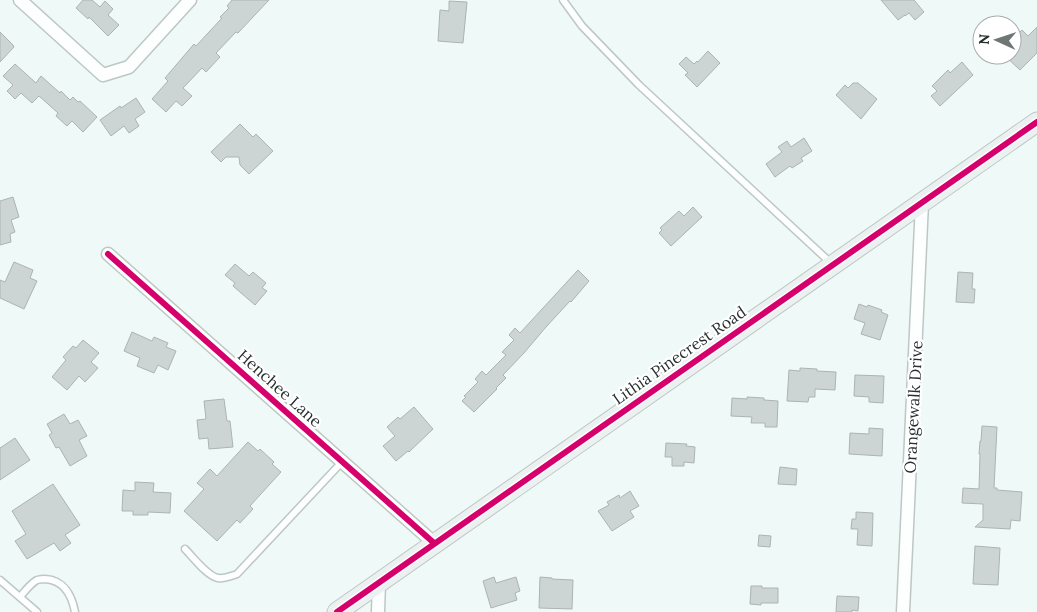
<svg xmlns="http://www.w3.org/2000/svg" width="1037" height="612" viewBox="0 0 1037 612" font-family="Lora,serif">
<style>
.building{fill:#ccd5d4;stroke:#abb4b3}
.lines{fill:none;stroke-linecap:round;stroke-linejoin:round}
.lane-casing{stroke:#bec7c5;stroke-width:9}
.street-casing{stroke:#bec7c5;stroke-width:15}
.secondary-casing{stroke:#bec7c5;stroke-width:21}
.lane{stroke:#fdfefe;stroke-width:6}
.street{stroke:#fdfefe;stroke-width:12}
.secondary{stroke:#ebf0f0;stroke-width:19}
.cycleway-casing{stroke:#fff;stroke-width:9}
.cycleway{stroke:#d6006c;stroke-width:6}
.labels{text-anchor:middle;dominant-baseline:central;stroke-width:4.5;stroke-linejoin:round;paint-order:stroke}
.street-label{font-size:16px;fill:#28302f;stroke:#fff}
</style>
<rect width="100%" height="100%" fill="#effaf8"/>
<!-- building -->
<g class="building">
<path d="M83 0H92L100 7 105 1 113 9 108 15 119 25 108 36 89 17 88 19 76 8Z"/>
<path d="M232 0H269L238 33 236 32 216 53 220 57 206 72 202 68 183 88 192 96 182 106 176 101 166 112 152 99 168 81 165 78 194 44 196 46 222 18 220 17 229 8 227 6Z"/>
<path d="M881 0H914L924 12 915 20 909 13 905 16V15L898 20Z"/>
<path d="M449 1 467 2 463 43 438 41 440 10 449 11Z"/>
<path d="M1037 27V53L1020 70 1004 55H1012V40L1022 30 1028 36Z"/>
<path d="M0 32 13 45 14 47 0 62Z"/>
<path d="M708 51 720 63 697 87 685 75 688 73 679 64 686 57 694 64 697 61 698 62Z"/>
<path d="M962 62 973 75 940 106 931 96 937 91 932 86 948 70 950 73Z"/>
<path d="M15 64 36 83 41 76 60 93 61 91 70 100 73 97 78 102 80 101 97 117 83 132 72 121 67 126 56 116 58 113 39 96 32 103 21 93 15 99 7 91 13 85 3 76Z"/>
<path d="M853 83H858L877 99 861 119 836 95 845 85 848 88Z"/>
<path d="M136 98 145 112 135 119 139 126 129 133 124 126 111 136 100 120 120 106 121 108Z"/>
<path d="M240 124 253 137 256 134 273 151 249 174 240 165 239 157H226L221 162 211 152Z"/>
<path d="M804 138 812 151 801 158 803 161 792 168 790 166 775 177 766 164 782 152 778 147 787 141 791 147Z"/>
<path d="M13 197 19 217 11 220 15 232 10 234 11 242 0 245V201Z"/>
<path d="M693 207 702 217 671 246 659 233 662 230 660 228 679 211 684 216Z"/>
<path d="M14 262 33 270 30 278 37 281 24 309 0 298V280L5 282Z"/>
<path d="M235 264 249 276 253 272 266 283 262 288 267 291 255 305 233 286 235 283 225 275Z"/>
<path d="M578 270 589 281 571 302 570 301 546 327 524 353 503 375 506 378 496 388 497 389 474 412 462 401 466 397 464 396 478 382 475 379 482 371 486 375 506 355 502 352 514 340 509 335 515 328 520 333Z"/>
<path d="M958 272 973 273 972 289H975L974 303 956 302Z"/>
<path d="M859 304 867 307 868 305 882 310 881 312 888 315 880 340 861 334 865 323 854 319Z"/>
<path d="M132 332 152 341 154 337 168 343 166 347 176 351 168 370 158 365 154 373 137 366 140 358 124 351Z"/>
<path d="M83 340 99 353 91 362 98 368 85 382 79 376 67 390 52 377 66 360 63 357 73 346 76 348Z"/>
<path d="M800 368 817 369V371L836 372 835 390 815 389V397H809L808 402 787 401 789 370 800 371Z"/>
<path d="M855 375 884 376 883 403 869 402V397L854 396Z"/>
<path d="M747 397 764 398V400L778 401 777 427H765V423H751L752 417 731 416 732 398 747 399Z"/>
<path d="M224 399 227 421H230L233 447 209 449 208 438 199 439 197 420 206 419 204 401Z"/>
<path d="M414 407 433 429 409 452 408 451 396 461 383 446 395 436 387 427 398 417 400 419Z"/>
<path d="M64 414 70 424 78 420 87 436 79 440 87 456 70 466 59 447 56 448 49 435 52 433 47 424Z"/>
<path d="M982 426 997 427 994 488H997V490L1022 492 1020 521 1011 520 1010 529 975 527 983 520V504L962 503 963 488 979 489 980 454H979L980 441H981Z"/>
<path d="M869 428 883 429 882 456 849 454 850 433 869 434Z"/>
<path d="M15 438 30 460 0 480V448Z"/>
<path d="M248 442 258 451 260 449 274 462 272 464 281 472 250 506 253 509 240 523 237 520 217 541 184 511 204 489 197 483 210 469 217 476Z"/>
<path d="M666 443 687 444 686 446 695 447 694 463 684 462V466H672V457H665Z"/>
<path d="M780 467 797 469 796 485 778 484Z"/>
<path d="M135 482 154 483 153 492 171 493 170 513 148 512V515H133V511H122L123 490 135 491Z"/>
<path d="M53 484 80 525 65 535 71 543 60 551 54 543 27 559 15 541 26 534 12 511Z"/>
<path d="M630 491 639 506 630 511 634 517 612 531 598 511 609 505 607 502 619 495 620 498Z"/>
<path d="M856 512 873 513 872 546 857 545 858 529H851L852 519H856Z"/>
<path d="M759 535 771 536 770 547 758 546Z"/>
<path d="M975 546 1000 548 998 585 973 584Z"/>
<path d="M494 577 496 583 516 577 520 591 515 593 517 600 491 608 483 581Z"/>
<path d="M540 577 552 578V579L573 580 572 609 539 608Z"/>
<path d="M751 586H762V588H778V603H761V605L750 604Z"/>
<path d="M837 596 859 597 858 611 852 610V612H836Z"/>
</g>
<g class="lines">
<defs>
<g id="lane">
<path d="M563 0 582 26 639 85 832 264"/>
<path d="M185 549C193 557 207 576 218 578 224 579 231 576 237 574L342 462"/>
<path d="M0 580 37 612"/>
<path d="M20 597C25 591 30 584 37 580 41 579 42 579 45 579 64 580 72 596 75 612"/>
</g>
<g id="street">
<path d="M20 0 103 75 129 67 190 0"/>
<path d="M108 254 434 543"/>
<path d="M378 612 379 582"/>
<path d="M903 612 922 203"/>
</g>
<path id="secondary" d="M337 612 1037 122"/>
</defs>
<!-- lane casing -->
<use href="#lane" class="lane-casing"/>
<!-- street casing -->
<use href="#street" class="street-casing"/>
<!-- secondary casing -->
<use href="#secondary" class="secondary-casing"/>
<!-- lane -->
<use href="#lane" class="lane"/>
<!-- street -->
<use href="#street" class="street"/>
<!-- secondary -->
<use href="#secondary" class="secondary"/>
<defs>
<g id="cycleway">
<path d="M108 254 434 543"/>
<path d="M337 612 1037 122"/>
</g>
</defs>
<!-- cycleway casing -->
<use href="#cycleway" class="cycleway-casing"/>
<!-- cycleway -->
<use href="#cycleway" class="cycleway"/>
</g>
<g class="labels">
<!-- street labels -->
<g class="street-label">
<text transform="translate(679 355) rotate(-35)">Lithia Pinecrest Road</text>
<text transform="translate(280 388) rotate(42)">Henchee Lane</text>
<text transform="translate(913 407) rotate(-87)">Orangewalk Drive</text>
</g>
</g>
<!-- north arrow -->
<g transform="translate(997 40) rotate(273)"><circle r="24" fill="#ffffff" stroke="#a9acac"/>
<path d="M0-4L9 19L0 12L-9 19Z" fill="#6e7775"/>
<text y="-8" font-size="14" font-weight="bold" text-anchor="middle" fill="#28302f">N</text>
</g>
</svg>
